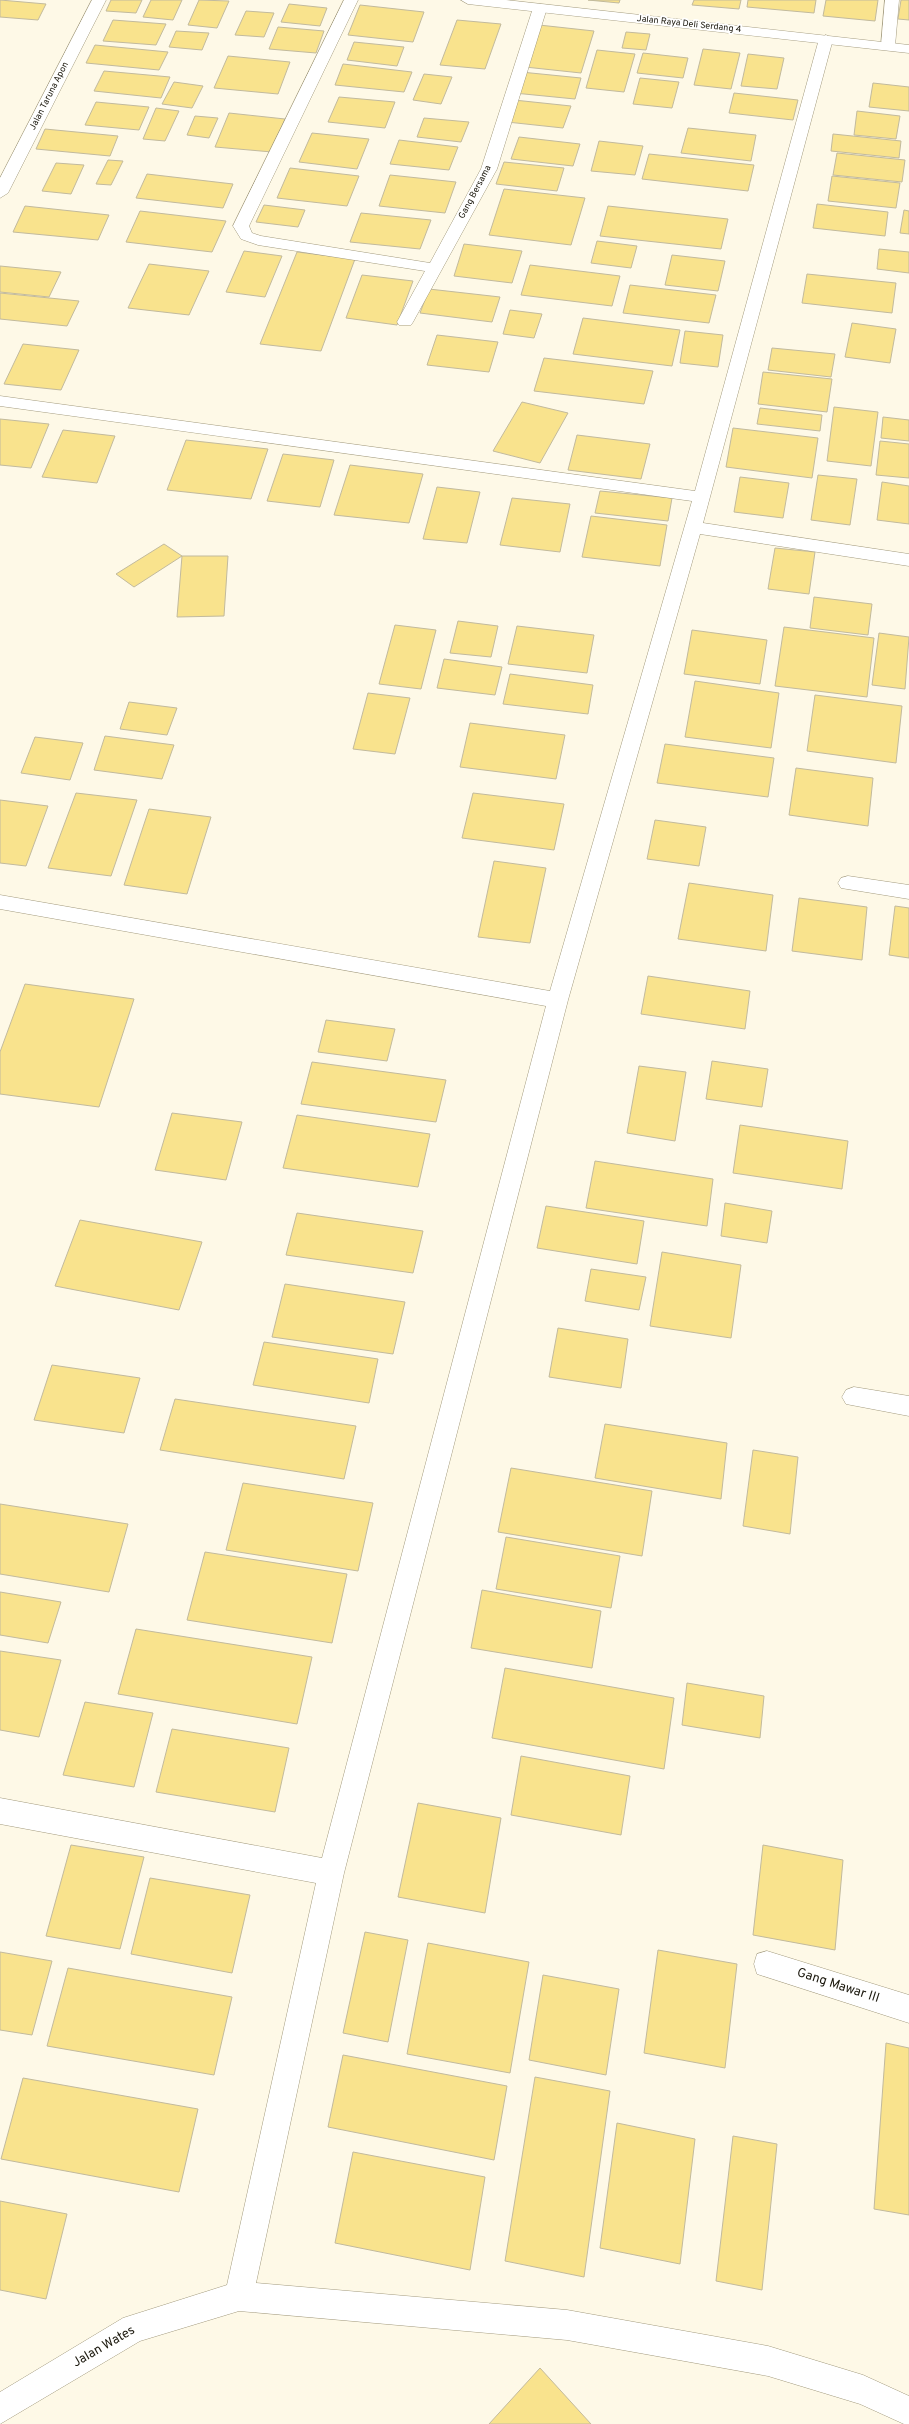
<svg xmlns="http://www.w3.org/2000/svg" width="909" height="2424" viewBox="0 0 909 2424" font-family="Overpass,sans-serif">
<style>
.building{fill:#f9e38d;stroke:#c2ba9d}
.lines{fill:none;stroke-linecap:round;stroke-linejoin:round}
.street-casing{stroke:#a39b7f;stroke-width:1}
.secondary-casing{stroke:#a39b7f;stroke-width:1}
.street{fill:#fff;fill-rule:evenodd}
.secondary{fill:#fff;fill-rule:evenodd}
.labels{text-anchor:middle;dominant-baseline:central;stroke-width:3.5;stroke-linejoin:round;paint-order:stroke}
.far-street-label{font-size:9px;fill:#1a170c;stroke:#fff}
.near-street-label{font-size:13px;fill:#1a170c;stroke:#fff}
</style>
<rect width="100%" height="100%" fill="#fef9e7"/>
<!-- building -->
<g class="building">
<path d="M0 0 46 4 38 20 0 17Z"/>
<path d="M111 0H142L136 13 106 11Z"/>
<path d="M151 0H182L173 20 143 17Z"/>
<path d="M199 0 229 1 217 28 188 25Z"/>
<path d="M588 0H620L619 3Z"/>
<path d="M694 0H741L739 9 692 5Z"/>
<path d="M748 0H816L814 13 747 7Z"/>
<path d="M826 0H878L875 21 823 16Z"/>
<path d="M901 0H909V20L898 19Z"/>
<path d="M289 4 327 8 320 26 281 22Z"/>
<path d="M360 5 424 12 413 42 348 35Z"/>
<path d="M246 11 274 13 264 37 235 35Z"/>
<path d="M113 20 166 24 156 45 103 41Z"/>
<path d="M457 20 501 24 485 69 440 65Z"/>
<path d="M539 25 594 31 581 73 525 67Z"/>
<path d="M278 27 324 31 316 53 269 49Z"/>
<path d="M176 31 209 33 202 50 169 47Z"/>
<path d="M626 32 650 34 646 50 622 48Z"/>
<path d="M354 42 404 47 397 66 347 60Z"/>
<path d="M95 45 168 52 159 70 86 63Z"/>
<path d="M703 49 740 53 731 89 694 85Z"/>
<path d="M597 50 635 54 624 92 586 88Z"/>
<path d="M643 53 688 58 683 78 637 73Z"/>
<path d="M748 54 784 58 777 89 741 86Z"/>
<path d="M228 56 290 62 278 94 214 88Z"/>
<path d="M343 64 412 72 404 92 335 85Z"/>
<path d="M104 71 170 77 161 98 94 91Z"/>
<path d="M521 72 581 78 575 99 514 93Z"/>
<path d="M424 74 452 77 441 104 413 100Z"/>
<path d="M640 78 679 82 672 108 633 104Z"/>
<path d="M174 82 203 86 192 108 162 104Z"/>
<path d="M873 83 909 87V111L869 107Z"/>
<path d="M734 93 798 100 793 120 729 113Z"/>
<path d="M339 97 395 102 385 128 328 122Z"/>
<path d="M514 100 571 106 563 128 507 122Z"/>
<path d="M96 102 149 107 139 130 85 125Z"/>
<path d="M156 108 179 111 165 141 143 139Z"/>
<path d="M857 111 900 116 896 139 854 135Z"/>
<path d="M229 113 285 119 272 152 215 147Z"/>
<path d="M195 116 218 118 209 138 187 135Z"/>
<path d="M424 118 469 122 461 142 417 137Z"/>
<path d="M688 128 756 135 751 161 681 153Z"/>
<path d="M45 129 118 136 110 156 36 149Z"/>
<path d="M312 133 369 139 357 169 299 162Z"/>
<path d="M833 134 901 141 899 158 831 151Z"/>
<path d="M519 137 580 144 573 166 511 159Z"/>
<path d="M399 140 458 147 449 170 390 164Z"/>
<path d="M599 141 643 146 635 175 591 171Z"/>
<path d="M837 153 905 160 902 182 833 175Z"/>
<path d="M649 154 754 165 748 191 642 179Z"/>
<path d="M108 160 123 161 111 185 96 184Z"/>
<path d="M504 162 564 168 557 191 496 184Z"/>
<path d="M56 163 84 165 71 194 42 191Z"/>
<path d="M290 168 359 176 347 206 277 198Z"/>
<path d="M147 174 233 184 223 208 136 198Z"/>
<path d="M390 175 456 182 445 213 379 206Z"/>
<path d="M832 176 900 183 896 208 828 201Z"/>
<path d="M504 189 585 198 571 245 489 235Z"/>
<path d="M817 204 888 212 885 236 813 228Z"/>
<path d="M264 205 305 210 298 227 256 222Z"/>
<path d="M25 206 109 215 98 240 13 232Z"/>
<path d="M608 206 728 219 721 249 600 236Z"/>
<path d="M904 210 909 211V234L900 233Z"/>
<path d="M140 211 226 221 212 252 126 242Z"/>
<path d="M361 213 431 220 420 249 350 242Z"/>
<path d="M597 241 637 246 631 268 591 263Z"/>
<path d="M464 244 522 251 512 283 454 276Z"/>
<path d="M879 249 909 252V273L877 269Z"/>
<path d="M244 251 282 256 265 297 226 292Z"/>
<path d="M297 252 355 259 321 351 260 344Z"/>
<path d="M672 255 725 261 718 291 665 285Z"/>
<path d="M149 264 209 271 189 315 128 308Z"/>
<path d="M530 265 620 276 612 306 521 295Z"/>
<path d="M0 266 61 272 49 297 0 292Z"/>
<path d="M807 274 896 283 892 313 802 303Z"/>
<path d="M362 275 413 281 397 325 346 318Z"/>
<path d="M630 285 716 295 709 323 623 313Z"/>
<path d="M429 289 500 297 492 322 420 313Z"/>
<path d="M0 293 79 301 67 326 0 319Z"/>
<path d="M510 310 542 314 534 338 503 334Z"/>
<path d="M583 318 680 330 672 366 573 354Z"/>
<path d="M852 323 896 329 890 363 845 357Z"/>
<path d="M685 331 723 335 718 367 680 363Z"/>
<path d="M437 335 498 342 489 372 427 365Z"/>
<path d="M23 344 79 350 61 390 4 384Z"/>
<path d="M772 348 835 354 831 377 768 370Z"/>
<path d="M544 358 653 371 644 404 534 391Z"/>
<path d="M763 372 832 379 827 412 758 404Z"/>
<path d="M522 402 568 413 540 463 493 451Z"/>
<path d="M834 407 878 412 871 466 827 461Z"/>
<path d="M760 408 822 415 820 431 757 424Z"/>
<path d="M883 417 909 420V441L881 438Z"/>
<path d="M0 419 49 424 31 468 0 465Z"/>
<path d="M733 428 818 438 812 478 726 467Z"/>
<path d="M63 430 115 436 97 483 42 477Z"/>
<path d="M577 435 650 444 641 479 568 470Z"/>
<path d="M186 440 268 449 251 499 167 490Z"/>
<path d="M880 441 909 444V478L876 475Z"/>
<path d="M283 454 334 460 320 507 267 501Z"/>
<path d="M350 465 423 474 409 523 334 515Z"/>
<path d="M818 475 857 479 850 525 811 520Z"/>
<path d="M740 477 789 483 783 518 734 512Z"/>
<path d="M882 482 909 486V524L877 520Z"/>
<path d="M437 487 480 492 467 543 423 539Z"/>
<path d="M600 491 672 498 668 521 595 513Z"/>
<path d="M512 498 570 504 560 552 500 545Z"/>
<path d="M591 516 667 525 660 566 582 557Z"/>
<path d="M164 544 182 556 134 587 116 574Z"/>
<path d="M775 548 815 552 809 594 768 589Z"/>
<path d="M182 556H228L224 616 177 617Z"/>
<path d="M814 597 872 604 868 635 810 628Z"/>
<path d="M458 621 498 626 491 657 450 653Z"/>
<path d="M395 625 436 630 421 689 379 684Z"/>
<path d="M517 626 594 635 587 673 508 664Z"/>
<path d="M784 627 874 638 867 697 775 686Z"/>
<path d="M692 630 767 640 760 684 684 674Z"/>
<path d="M879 633 909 637 905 689 872 685Z"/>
<path d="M444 659 502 667 495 695 437 688Z"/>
<path d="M510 674 593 685 588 714 503 704Z"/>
<path d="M695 681 779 693 771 748 685 737Z"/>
<path d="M368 693 410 698 395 754 353 749Z"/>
<path d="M815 695 902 706 896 763 807 751Z"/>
<path d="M129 702 177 708 167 735 120 729Z"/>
<path d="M470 723 565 735 556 779 460 767Z"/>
<path d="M105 736 174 745 162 779 94 770Z"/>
<path d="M35 737 83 743 70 780 21 773Z"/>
<path d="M665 744 774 758 768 797 657 783Z"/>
<path d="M796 768 873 778 868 826 789 815Z"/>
<path d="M76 793 137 800 111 876 48 868Z"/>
<path d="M473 793 564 804 554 850 462 838Z"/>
<path d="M0 800 48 806 26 866 0 863Z"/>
<path d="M149 809 211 817 187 894 124 885Z"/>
<path d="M655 820 706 827 699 866 647 859Z"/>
<path d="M494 861 546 868 530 943 478 937Z"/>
<path d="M689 883 773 895 766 951 678 939Z"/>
<path d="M799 898 867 907 862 960 792 951Z"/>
<path d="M895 906 909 908V958L889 955Z"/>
<path d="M648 976 750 991 745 1029 641 1014Z"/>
<path d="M25 984 134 999 99 1107 0 1094V1052Z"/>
<path d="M326 1020 395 1029 387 1061 318 1052Z"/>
<path d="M712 1061 768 1069 762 1107 706 1099Z"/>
<path d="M312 1062 446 1080 436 1122 301 1104Z"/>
<path d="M639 1066 686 1072 675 1141 627 1133Z"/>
<path d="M172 1113 242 1122 226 1180 155 1170Z"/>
<path d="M297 1115 430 1134 418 1187 283 1168Z"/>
<path d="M740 1125 848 1141 842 1189 733 1173Z"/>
<path d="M595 1161 713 1179 707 1226 586 1208Z"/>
<path d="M725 1203 772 1211 767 1243 721 1236Z"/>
<path d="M546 1206 644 1221 637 1264 537 1248Z"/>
<path d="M297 1213 423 1231 413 1273 286 1255Z"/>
<path d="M80 1220 202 1242 179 1310 55 1286Z"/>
<path d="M662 1252 741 1265 731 1338 650 1326Z"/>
<path d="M591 1269 646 1277 639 1310 585 1301Z"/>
<path d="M285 1284 405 1302 393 1354 272 1337Z"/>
<path d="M558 1328 628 1339 621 1388 549 1377Z"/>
<path d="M264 1342 378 1359 369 1403 253 1385Z"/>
<path d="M52 1365 140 1378 124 1433 34 1420Z"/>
<path d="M175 1399 356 1426 344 1479 160 1450Z"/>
<path d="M605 1424 727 1443 721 1499 595 1478Z"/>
<path d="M753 1450 798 1457 790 1534 743 1526Z"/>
<path d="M511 1468 652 1491 642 1556 498 1532Z"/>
<path d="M243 1483 373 1503 358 1571 226 1550Z"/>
<path d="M0 1504 128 1524 109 1592 0 1574Z"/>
<path d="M506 1537 620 1556 611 1608 496 1589Z"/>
<path d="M205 1552 347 1574 332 1643 187 1620Z"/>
<path d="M482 1590 601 1611 592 1668 471 1648Z"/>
<path d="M0 1592 61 1602 48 1643 0 1635Z"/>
<path d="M136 1629 312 1657 297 1724 118 1694Z"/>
<path d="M0 1651 61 1660 39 1737 0 1730Z"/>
<path d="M505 1668 674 1698 664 1769 492 1738Z"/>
<path d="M687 1683 764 1696 760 1738 682 1725Z"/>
<path d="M85 1702 153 1713 134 1787 63 1775Z"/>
<path d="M172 1729 289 1748 275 1812 156 1792Z"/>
<path d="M521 1756 630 1776 621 1835 511 1815Z"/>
<path d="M418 1803 501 1818 485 1913 398 1897Z"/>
<path d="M71 1845 144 1857 120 1949 46 1936Z"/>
<path d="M763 1845 843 1860 835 1950 753 1935Z"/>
<path d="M150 1878 250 1895 232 1973 131 1954Z"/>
<path d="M365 1932 408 1940 388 2042 343 2033Z"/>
<path d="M428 1943 529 1962 510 2073 407 2054Z"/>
<path d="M658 1950 737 1964 725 2068 644 2053Z"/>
<path d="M0 1952 52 1961 32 2035 0 2030Z"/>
<path d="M68 1968 232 1997 214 2075 47 2046Z"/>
<path d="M543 1975 619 1989 606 2075 529 2060Z"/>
<path d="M886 2043 909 2048V2215L874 2209Z"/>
<path d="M343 2055 507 2086 494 2160 328 2127Z"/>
<path d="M535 2077 610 2091 584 2277 505 2261Z"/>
<path d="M23 2078 198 2109 179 2192 1 2159Z"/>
<path d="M617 2123 695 2139 680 2264 600 2248Z"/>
<path d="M733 2136 777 2144 762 2290 716 2281Z"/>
<path d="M353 2152 485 2177 470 2270 335 2243Z"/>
<path d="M0 2201 67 2214 46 2299 0 2290Z"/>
<path d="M540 2368 591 2424H489Z"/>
</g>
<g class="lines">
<defs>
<g id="street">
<path d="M92 0H106L8 193 0 198V178Z"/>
<path d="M344 0H358L249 226 252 233 261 236 430 263 481 169 533 8 540 4 547 8 497 169 413 322 411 325H399L397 322 425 271 258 245 241 239 233 226Z"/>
<path d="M885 0H899L895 46 888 50 881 46Z"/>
<path d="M826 35 833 39 703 523 909 554V566L700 534 568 1000 344 1873 256 2283 567 2310 768 2346 863 2375 909 2396V2424H904L860 2404 768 2376 567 2340 239 2311 140 2341 0 2424V2392L123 2318 227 2285 316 1883 0 1824V1798L322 1858 546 1006 0 909V895L550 991 692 501 0 406V396L695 491 819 39Z"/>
<path d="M848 876 909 885V899L841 888 838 883 841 878Z"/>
<path d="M854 1387 909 1396V1416L846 1404 842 1397 846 1390Z"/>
<path d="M767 1951 909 1995V2023L757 1974 754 1964 757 1954Z"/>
</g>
<path id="secondary" d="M461 0H506L909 45V53L468 4Z"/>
</defs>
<!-- street casing -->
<use href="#street" class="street-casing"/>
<!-- secondary casing -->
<use href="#secondary" class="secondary-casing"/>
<!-- street -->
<use href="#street" class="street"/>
<!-- secondary -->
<use href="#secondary" class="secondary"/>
</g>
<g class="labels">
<!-- far-street labels -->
<g class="far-street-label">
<text transform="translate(689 24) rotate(6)">Jalan Raya Deli Serdang 4</text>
<text transform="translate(49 96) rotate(-63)">Jalan Taruna Apon</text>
<text transform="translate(475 192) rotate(-62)">Gang Bersama</text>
</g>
<!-- near-street labels -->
<g class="near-street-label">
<text transform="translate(838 1986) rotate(18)">Gang Mawar III</text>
<text transform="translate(104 2347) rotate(-30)">Jalan Wates</text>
</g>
</g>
</svg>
